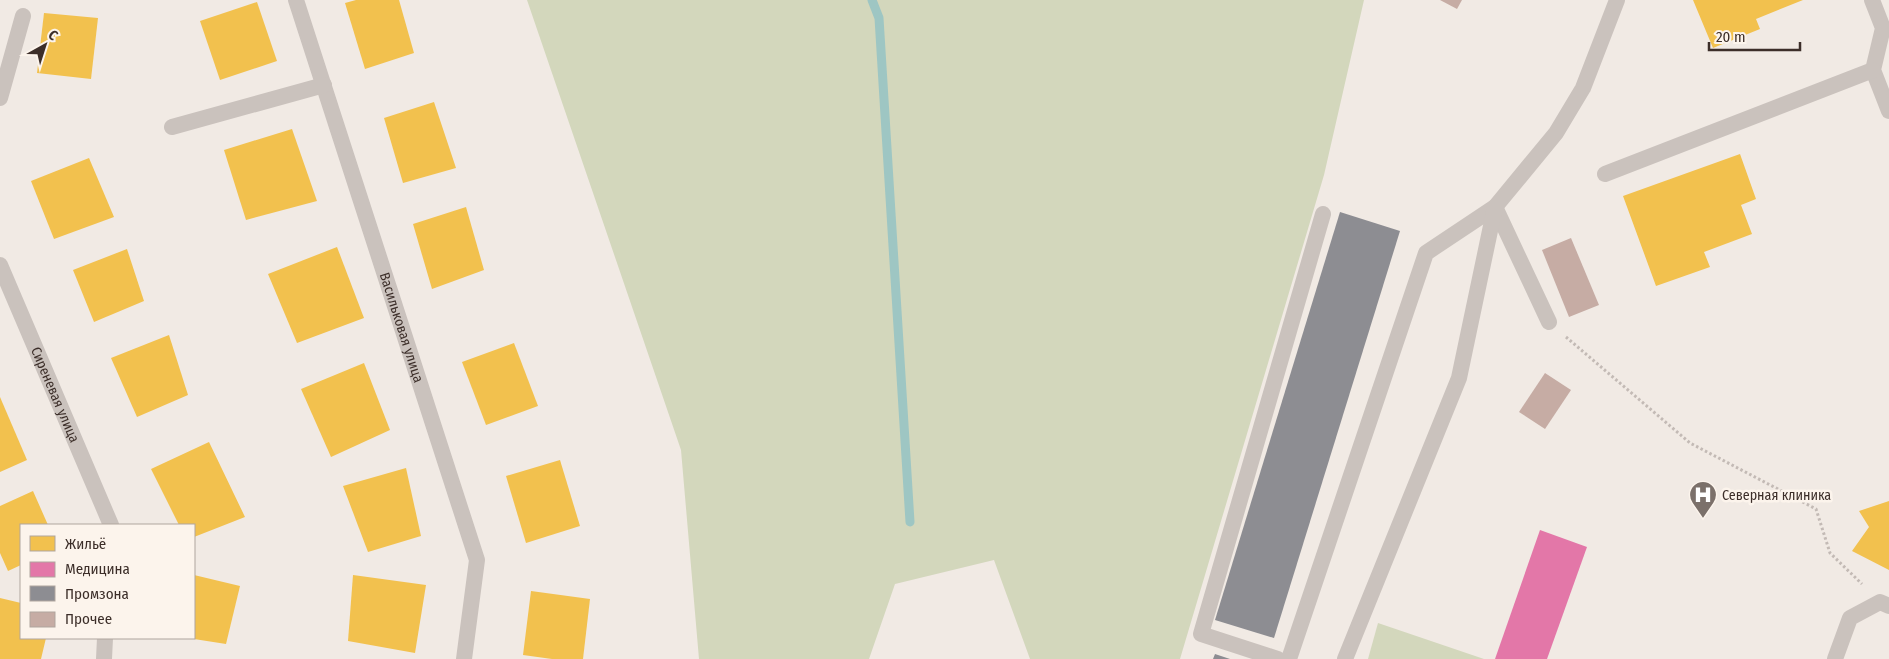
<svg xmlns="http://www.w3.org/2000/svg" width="1889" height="659" viewBox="0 0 1889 659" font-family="'Fira Sans Condensed',sans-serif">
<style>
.green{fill:#d3d7bc}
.homes{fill:#f2c14e}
.health{fill:#e377a8}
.industry{fill:#8d8d92}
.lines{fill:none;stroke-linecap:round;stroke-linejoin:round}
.stream{stroke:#9ec6c3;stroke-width:9}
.building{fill:#c6aca4}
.path{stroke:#c3bab5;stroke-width:3;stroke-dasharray:2.5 2.5;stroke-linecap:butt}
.lane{stroke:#cac2bd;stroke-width:16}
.labels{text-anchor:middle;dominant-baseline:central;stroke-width:5;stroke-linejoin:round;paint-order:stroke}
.street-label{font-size:14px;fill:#3c2e29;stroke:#fcf4ec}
.poi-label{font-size:14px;fill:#3c2e29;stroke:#fcf4ec;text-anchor:start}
</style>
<rect width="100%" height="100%" fill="#f1eae4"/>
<!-- green -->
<g class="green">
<path d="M527 0H1364L1324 175 1180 659H1030L994 560 895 584 869 659H699L681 450Z"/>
<path d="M1378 623 1484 659H1368Z"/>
</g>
<!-- homes -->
<g class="homes">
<path d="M356 0H399L414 53 365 69 345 3Z"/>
<path d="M1693 0H1803L1756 19 1760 29 1713 48Z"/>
<path d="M257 2 277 61 220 80 200 21Z"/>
<path d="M44 13 98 18 91 79 37 73Z"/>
<path d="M434 102 456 168 403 183 384 118Z"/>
<path d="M292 129 317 201 246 220 224 150Z"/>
<path d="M1740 154 1756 199 1741 205 1752 234 1704 252 1710 267 1656 286 1623 196Z"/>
<path d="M89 158 114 217 54 239 31 181Z"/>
<path d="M466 207 484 270 432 289 413 224Z"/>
<path d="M337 247 364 318 297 343 268 274Z"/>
<path d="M127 249 144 301 94 322 73 270Z"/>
<path d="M169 335 188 395 137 417 111 358Z"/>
<path d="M514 343 538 406 486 425 462 362Z"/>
<path d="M364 363 390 430 331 457 301 389Z"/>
<path d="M0 397 27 460 0 472Z"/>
<path d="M209 442 245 517 194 537V525H179L151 469Z"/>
<path d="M560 460 580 526 526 543 506 476Z"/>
<path d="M406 468 421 536 368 552 343 486Z"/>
<path d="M33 491 48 525H21V565L8 571 0 553V506Z"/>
<path d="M1889 501V570L1852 551 1869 527 1859 511Z"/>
<path d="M194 575 240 586 226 644 194 639Z"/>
<path d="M353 575 426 585 415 653 348 641Z"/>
<path d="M531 591 590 599 583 659H552L523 655Z"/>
<path d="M0 598 21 603V638H46L41 659H0Z"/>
</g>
<!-- health -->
<path class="health" d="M1540 530 1587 547 1547 659H1495Z"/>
<!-- industry -->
<g class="industry">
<path d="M1340 212 1400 231 1274 638 1215 620Z"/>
<path d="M1215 654 1230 659H1213Z"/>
</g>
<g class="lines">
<!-- stream -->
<path class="stream" d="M872 0 879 18 910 522"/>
</g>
<!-- building -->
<g class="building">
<path d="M1440 0H1462L1457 9Z"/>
<path d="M1571 238 1599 305 1569 317 1542 250Z"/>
<path d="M1545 373 1571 390 1545 429 1519 412Z"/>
</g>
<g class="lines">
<!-- path -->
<path class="path" d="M1566 337 1690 443 1816 509 1830 553 1862 584"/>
<!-- lane -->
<g class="lane">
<path id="s1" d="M296 0 477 560 464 659"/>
<path d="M1872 0 1883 28 1873 70 1889 111"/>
<path d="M0 98 23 16"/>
<path d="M172 127 324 85"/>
<path d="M1605 174 1873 70"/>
<path id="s2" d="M0 265 111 525"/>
<path d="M104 659 105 638"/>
<path d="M1278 659 1201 634 1323 214"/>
<path d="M1289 659 1426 253 1495 207 1549 322"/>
<path d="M1345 659 1459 378 1495 207 1556 133 1583 88 1617 0"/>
<path d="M1835 659 1850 618 1880 602 1889 606"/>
</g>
</g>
<!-- icons -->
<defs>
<symbol id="hospital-pin" viewBox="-11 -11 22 30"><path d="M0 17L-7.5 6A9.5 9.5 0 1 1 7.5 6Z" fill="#7b706a" stroke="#fcf4ec"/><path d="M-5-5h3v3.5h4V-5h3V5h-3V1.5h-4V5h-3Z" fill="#fff"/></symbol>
</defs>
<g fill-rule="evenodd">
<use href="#hospital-pin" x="1687" y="479" width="32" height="43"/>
</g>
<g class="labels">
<!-- street labels -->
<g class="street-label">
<text stroke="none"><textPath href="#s1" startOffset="344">Васильковая улица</textPath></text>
<text stroke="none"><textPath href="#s2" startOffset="141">Сиреневая улица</textPath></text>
</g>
<!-- poi labels -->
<g class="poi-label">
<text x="1722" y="495">Северная клиника</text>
</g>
</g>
<!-- legend -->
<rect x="20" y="524" width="175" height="115" fill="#fcf4ec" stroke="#afa59e"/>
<rect x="30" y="536" width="25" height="15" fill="#f2c14e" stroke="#afa59e"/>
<text x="65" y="549" font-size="15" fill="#3c2e29">Жильё</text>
<rect x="30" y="562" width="25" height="15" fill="#e377a8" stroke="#afa59e"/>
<text x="65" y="574" font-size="15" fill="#3c2e29">Медицина</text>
<rect x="30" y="586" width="25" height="15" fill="#8d8d92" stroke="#afa59e"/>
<text x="65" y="599" font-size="15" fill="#3c2e29">Промзона</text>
<rect x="30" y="612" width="25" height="15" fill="#c6aca4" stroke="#afa59e"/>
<text x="65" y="624" font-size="15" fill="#3c2e29">Прочее</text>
<!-- north arrow -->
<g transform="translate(45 45) rotate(39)" stroke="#fcf4ec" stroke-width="4" paint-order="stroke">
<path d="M0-4L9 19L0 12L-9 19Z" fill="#3c2e29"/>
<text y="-8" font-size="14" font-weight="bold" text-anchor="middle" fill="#3c2e29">С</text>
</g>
<!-- scale -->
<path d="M1709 42v8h91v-8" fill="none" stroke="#3c2e29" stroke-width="2.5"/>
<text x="1716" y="42" font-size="15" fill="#3c2e29" stroke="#fcf4ec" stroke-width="4" paint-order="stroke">20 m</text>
</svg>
